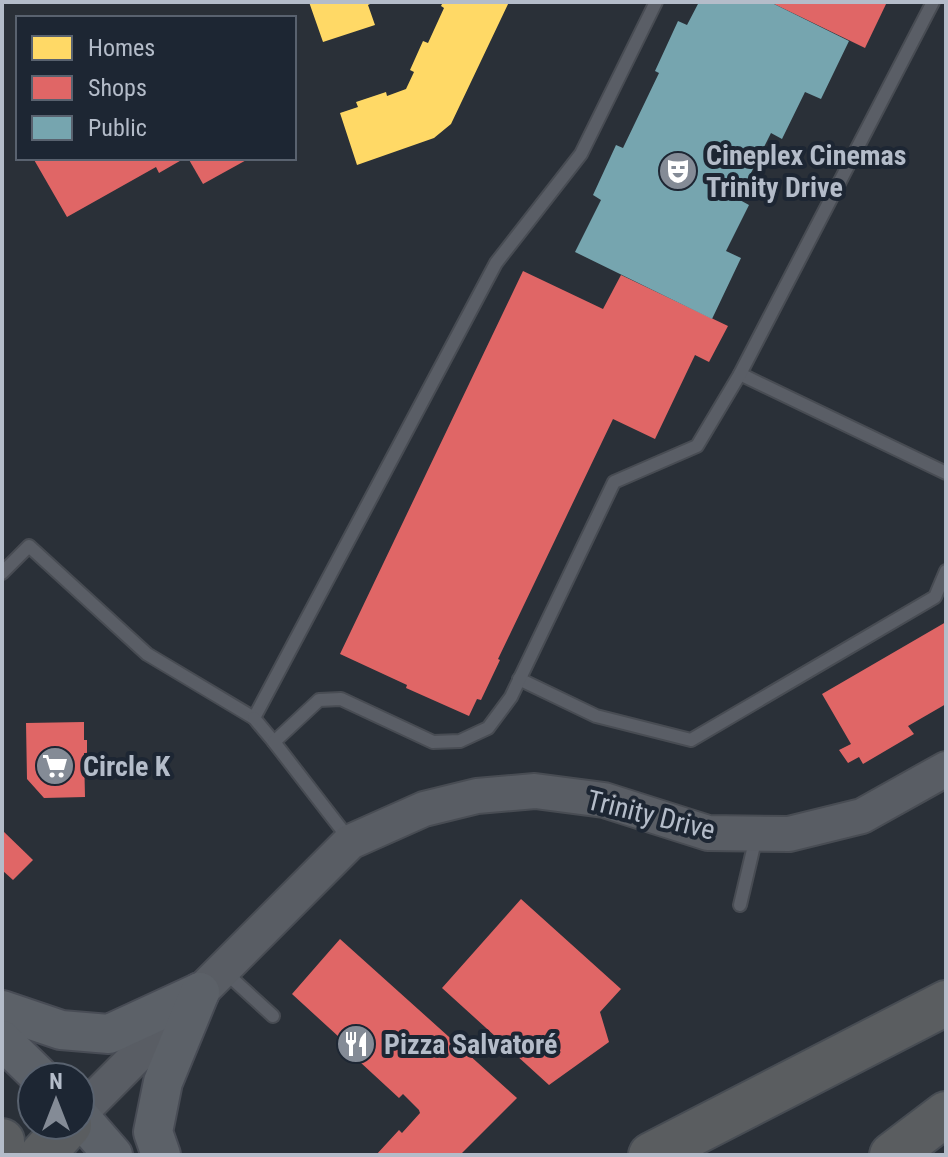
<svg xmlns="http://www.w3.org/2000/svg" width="948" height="1157" viewBox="0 0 948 1157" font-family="'Roboto Condensed',sans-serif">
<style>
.homes{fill:#ffd966}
.shops{fill:#e06666}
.public{fill:#76a5af}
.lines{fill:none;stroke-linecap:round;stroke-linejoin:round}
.lane-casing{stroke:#484c53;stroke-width:16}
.secondary-casing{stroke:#484c53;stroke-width:38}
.primary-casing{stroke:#484c55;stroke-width:42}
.highway-casing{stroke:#474c53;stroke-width:48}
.lane{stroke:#5a5e66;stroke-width:12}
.secondary{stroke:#595d64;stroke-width:34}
.primary{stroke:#5c6168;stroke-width:38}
.highway{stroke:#5a5d60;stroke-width:44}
.labels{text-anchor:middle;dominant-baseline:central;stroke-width:8;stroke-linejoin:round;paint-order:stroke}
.poi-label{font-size:28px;font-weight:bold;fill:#b4bcc9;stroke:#1d2633;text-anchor:start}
.street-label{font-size:28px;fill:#b4bcc9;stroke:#1d2633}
</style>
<rect width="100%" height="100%" fill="#2a3038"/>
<!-- homes -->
<g class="homes">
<path d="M309 2H374L368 5 375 25 323 42Z"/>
<path d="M443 2H509L451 124 434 138 357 165 340 113 358 107 356 102 386 92 387 96 406 89 414 72 410 70 423 41 428 43 444 8 441 6Z"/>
</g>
<!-- shops -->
<g class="shops">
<path d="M770 2H887L865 48Z"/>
<path d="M33 158H185L159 173 156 167 67 217Z"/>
<path d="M188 158H250L203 184Z"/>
<path d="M523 271 603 309 621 275 728 326 709 362 695 355 655 439 613 419 498 659 500 660 481 700 477 699 469 716 406 688 407 685 340 654Z"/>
<path d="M946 622V704L908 726 914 734 863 764 859 757 848 763 839 750 851 744 822 694Z"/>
<path d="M84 722V740H87V753H84L85 797 44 798 27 779 26 723Z"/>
<path d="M2 830 33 860 13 880 2 870Z"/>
<path d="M521 899 621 989 600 1012 609 1042 549 1085 442 988Z"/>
<path d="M340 939 517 1098 460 1155H376L399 1130 402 1133 420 1113 419 1110 403 1094 399 1098 360 1062 363 1059 292 994Z"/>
</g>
<!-- public -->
<path class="public" d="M699 2H770L849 41 821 99 805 92 782 139 771 133 738 199 749 205 726 251 741 258 712 319 575 252 601 200 593 195 616 145 623 148 659 73 655 71 678 21 687 25Z"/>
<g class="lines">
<defs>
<g id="lane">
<path d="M740 374 946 473"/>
<path d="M2 573 29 546 147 654 254 718 496 263 581 154 656 2"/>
<path d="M519 679 596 716 691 740 935 597 946 571"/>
<path d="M254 718 274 742"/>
<path d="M349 839 274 742 319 700 341 699 433 742 460 741 488 728 511 697 614 482 697 446 740 374 933 2"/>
<path d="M740 905 756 837"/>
<path d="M225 972 273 1016"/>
</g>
<path id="secondary" d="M80 1113 350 842 424 809 477 796 535 791 604 800 708 833 789 834 862 816 946 769"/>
<g id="primary">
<path d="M2 1010 61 1030 109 1034 200 992"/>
<path d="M2 1040 40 1077"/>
<path d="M80 1117 113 1155"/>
<path d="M161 1155 153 1132 163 1082 200 992"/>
</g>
<g id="highway">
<path d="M2 1141V1150"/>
<path d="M42 1155 69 1125"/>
<path d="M651 1155 946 1003"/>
<path d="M892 1155 946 1114"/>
</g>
</defs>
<!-- lane casing -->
<use href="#lane" class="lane-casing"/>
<!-- secondary casing -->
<use href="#secondary" class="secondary-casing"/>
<!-- primary casing -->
<use href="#primary" class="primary-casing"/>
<!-- highway casing -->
<use href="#highway" class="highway-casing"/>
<!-- lane -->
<use href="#lane" class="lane"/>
<!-- secondary -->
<use href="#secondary" class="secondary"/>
<!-- primary -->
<use href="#primary" class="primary"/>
<!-- highway -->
<use href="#highway" class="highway"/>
</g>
<!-- icons -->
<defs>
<symbol id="theatre-disc" viewBox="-11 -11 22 22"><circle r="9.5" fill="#848b96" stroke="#1d2633"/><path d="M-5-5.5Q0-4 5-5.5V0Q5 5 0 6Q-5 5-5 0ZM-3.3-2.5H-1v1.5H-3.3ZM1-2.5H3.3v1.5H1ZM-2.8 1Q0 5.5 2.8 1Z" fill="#fff"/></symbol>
<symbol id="supermarket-disc" viewBox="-11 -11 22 22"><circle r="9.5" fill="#848b96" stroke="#1d2633"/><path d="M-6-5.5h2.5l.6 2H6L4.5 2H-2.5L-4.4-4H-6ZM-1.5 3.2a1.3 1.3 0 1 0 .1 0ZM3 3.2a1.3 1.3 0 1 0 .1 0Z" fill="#fff"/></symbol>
<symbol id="restaurant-disc" viewBox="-11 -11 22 22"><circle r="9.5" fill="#848b96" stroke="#1d2633"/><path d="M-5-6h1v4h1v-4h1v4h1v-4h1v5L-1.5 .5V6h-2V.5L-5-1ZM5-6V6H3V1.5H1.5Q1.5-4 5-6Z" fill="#fff"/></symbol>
</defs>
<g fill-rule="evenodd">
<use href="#theatre-disc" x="656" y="149" width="44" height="44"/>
<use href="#supermarket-disc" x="33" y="744" width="44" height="44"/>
<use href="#restaurant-disc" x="334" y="1022" width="44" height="44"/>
</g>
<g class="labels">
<!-- poi labels -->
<g class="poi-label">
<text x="706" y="155">Cineplex Cinemas<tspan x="706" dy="32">Trinity Drive</tspan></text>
<text x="83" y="766">Circle K</text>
<text x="384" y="1044">Pizza Salvatoré</text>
</g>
<!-- street labels -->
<g class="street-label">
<text transform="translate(651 815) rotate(14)">Trinity Drive</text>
</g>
</g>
<!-- border -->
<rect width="948" height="1157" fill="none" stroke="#b4bcc9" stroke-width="8"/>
<!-- legend -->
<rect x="16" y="16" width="280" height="144" fill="#1d2633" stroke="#59626f" stroke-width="2"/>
<rect x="32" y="36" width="40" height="24" fill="#ffd966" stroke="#59626f" stroke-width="2"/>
<text x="88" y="56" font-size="24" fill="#b4bcc9">Homes</text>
<rect x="32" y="76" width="40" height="24" fill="#e06666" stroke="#59626f" stroke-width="2"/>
<text x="88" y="96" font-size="24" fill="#b4bcc9">Shops</text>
<rect x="32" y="116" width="40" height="24" fill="#76a5af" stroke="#59626f" stroke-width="2"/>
<text x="88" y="136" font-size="24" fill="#b4bcc9">Public</text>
<!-- north arrow -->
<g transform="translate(56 1101)"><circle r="38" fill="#1d2633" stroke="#59626f" stroke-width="2"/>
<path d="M0-6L14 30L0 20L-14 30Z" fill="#848b96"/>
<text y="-12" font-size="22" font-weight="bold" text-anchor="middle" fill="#b4bcc9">N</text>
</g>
</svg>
